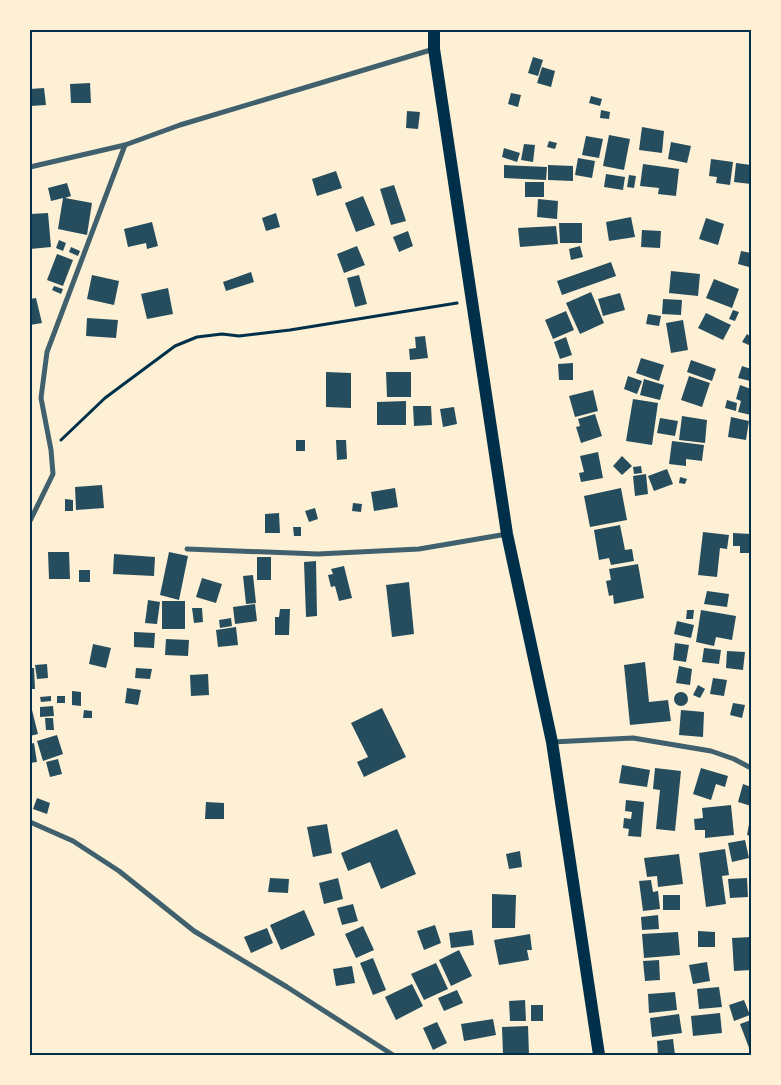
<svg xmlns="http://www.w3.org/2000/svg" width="781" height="1085" viewBox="0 0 781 1085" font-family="'Alegreya Sans',sans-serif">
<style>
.building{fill:#264d5e}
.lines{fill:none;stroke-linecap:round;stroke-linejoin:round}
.path{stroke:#003049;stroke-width:3}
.minor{stroke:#3f606c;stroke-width:5}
.primary{stroke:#003049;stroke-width:12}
.neatline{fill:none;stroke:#003049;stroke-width:2}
</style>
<rect width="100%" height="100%" fill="#fdf0d5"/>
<!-- building -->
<g class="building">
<path d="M533 57 543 60 538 76 528 73Z"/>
<path d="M542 67 555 71 551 87 537 83Z"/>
<path d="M90 83 91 103H71L70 84Z"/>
<path d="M44 88 46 105 30 106V89Z"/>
<path d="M511 93 521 95 518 107 508 104Z"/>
<path d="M591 96 602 99 600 106 589 103Z"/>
<path d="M601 110 610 112 609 119 600 118Z"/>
<path d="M407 111 420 112 418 129 406 128Z"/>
<path d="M642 127 664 131 662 153 639 150Z"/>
<path d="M609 135 630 139 624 170 603 166Z"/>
<path d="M586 136 603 139 599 158 582 155Z"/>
<path d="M549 141 557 143 555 149 547 147Z"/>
<path d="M671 142 691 146 687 163 668 159Z"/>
<path d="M524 144 535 145 533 162 521 160Z"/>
<path d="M504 148 520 153 517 162 502 157Z"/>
<path d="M578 158 595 161 592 178 575 175Z"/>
<path d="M711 159 733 162 730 185 716 183 717 177 709 176Z"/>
<path d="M736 163 751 165V184L734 182Z"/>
<path d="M643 164 679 169 676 196 658 194 659 188 640 186Z"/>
<path d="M504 165 547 167 546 180 504 178Z"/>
<path d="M548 165 573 166V181L548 180Z"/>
<path d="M336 171 342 188 317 196 312 179Z"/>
<path d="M606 174 625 177 623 190 604 187Z"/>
<path d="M629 175 636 176 634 188 627 187Z"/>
<rect x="525" y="182" width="19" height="15"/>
<path d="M67 183 71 196 65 198 92 203 87 235 58 229 63 198 51 201 48 188Z"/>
<path d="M394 185 406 221 391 225 380 189Z"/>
<path d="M363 196 375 225 356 232 345 203Z"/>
<path d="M538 199 558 201 557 219 537 217Z"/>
<path d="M48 213 51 247 30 249V214Z"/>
<path d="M276 213 280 227 266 231 262 218Z"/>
<path d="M631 217 635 237 609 241 606 222Z"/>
<path d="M706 218 724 224 718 245 699 239Z"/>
<path d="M152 222 158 246 147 249 146 243 128 247 124 229Z"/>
<path d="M559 223H582V243H560Z"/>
<path d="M556 226 558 244 520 247 518 228Z"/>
<path d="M642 230 661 231 660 248 641 247Z"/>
<path d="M408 231 413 246 399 252 393 237Z"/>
<path d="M59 240 66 243 63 251 56 248Z"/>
<path d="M357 246 365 265 344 273 337 254Z"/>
<path d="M580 246 583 257 571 260 569 249Z"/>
<path d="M71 247 80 251 78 256 69 252Z"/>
<path d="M741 251 751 253 749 267 738 264Z"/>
<path d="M57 254 73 260 63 286 47 280Z"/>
<path d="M611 262 616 276 562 295 557 281Z"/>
<path d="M671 271 700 274 698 296 669 293Z"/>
<path d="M251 272 254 282 226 291 223 282Z"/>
<path d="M92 275 119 281 114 305 87 299Z"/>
<path d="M359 275 367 304 355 307 347 278Z"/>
<path d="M714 279 739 289 732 308 706 298Z"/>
<path d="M54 286 63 289 61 294 52 290Z"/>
<path d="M168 288 173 314 147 319 141 294Z"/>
<path d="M591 292 604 323 580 334 566 303Z"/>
<path d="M620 293 625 310 603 316 598 299Z"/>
<path d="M36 298 42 323 30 325V299Z"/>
<path d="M663 299 682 300 681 315 662 314Z"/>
<path d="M733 310 739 312 735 321 729 319Z"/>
<path d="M566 311 574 330 553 339 545 320Z"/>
<path d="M706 313 731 325 723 340 698 328Z"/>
<path d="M648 314 661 316 659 326 646 324Z"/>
<path d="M87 318 118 320 116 338 86 336Z"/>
<path d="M683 320 688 350 671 353 666 323Z"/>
<path d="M747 334 751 337V346L742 342Z"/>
<path d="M425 336 428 358 410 360 409 349 416 348 415 337Z"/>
<path d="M566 337 572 355 560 359 554 342Z"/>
<path d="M641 358 664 365 659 381 636 373Z"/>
<path d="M691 360 716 369 712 381 687 372Z"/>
<path d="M573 363V380H559L558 364Z"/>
<path d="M742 366 751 369 750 381 738 378Z"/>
<path d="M326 372 351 373V408L326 407Z"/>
<path d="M386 372H411V397H387Z"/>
<path d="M628 376 642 381 637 394 624 389Z"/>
<path d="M689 376 710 383 702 407 681 400Z"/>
<path d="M644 379 664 385 660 400 640 395Z"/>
<path d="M740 385 751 389V415L738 412 741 401 736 399Z"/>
<path d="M593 390 598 411 575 417 569 396Z"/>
<path d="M633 399 658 403 652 445 626 441Z"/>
<path d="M727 400 737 403 736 411 725 408Z"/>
<path d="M406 401V425H377V402Z"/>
<path d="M413 406H431L432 425 414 426Z"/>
<path d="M454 407 457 424 443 427 440 409Z"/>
<path d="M595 414 602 436 581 443 576 427 580 426 578 419Z"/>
<path d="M682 416 707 420 705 443 679 440Z"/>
<path d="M731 417 749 421 746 440 728 437Z"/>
<path d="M660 418 678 421 675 436 657 433Z"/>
<rect x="296" y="440" width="9" height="11"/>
<path d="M336 440H346L347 459 337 460Z"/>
<path d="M672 441 704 445 702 461 686 459V466L669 464Z"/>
<path d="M598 452 603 478 581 482 579 473 584 472 580 456Z"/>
<path d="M622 456 632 466 622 475 613 466Z"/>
<path d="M641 466 642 473 634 474 633 467Z"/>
<path d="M667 469 673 484 654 491 648 476Z"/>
<path d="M646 474 648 494 635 496 633 476Z"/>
<path d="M680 477 687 479 685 484 679 483Z"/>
<path d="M102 485 104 508 76 510 75 487Z"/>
<path d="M395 488 398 507 374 511 371 492Z"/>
<path d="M621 488 627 520 590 527 584 496Z"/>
<path d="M65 499 73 500V511H65Z"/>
<path d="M353 503 362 504 361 512 352 511Z"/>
<path d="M315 508 318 519 309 522 305 511Z"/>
<path d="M279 513 280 533H265V514Z"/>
<path d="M620 525 625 550 632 549 634 561 611 565 609 558 599 560 594 530Z"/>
<path d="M293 527H301V536H294Z"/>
<path d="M703 532 729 535 727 549 720 548 717 577 698 575Z"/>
<path d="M733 533 751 534V553H740V546H733Z"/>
<path d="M48 552H69L70 579H49Z"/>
<path d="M169 552 188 556 179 600 160 595Z"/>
<path d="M114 554 155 557 154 576 113 574Z"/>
<rect x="257" y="557" width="14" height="23"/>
<path d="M316 561 317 616 306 617 304 562Z"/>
<path d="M638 564 644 598 614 604 613 595 609 596 606 581 611 580 609 569Z"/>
<path d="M344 566 352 598 339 601 335 586 331 587 328 575 333 574 331 569Z"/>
<rect x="79" y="570" width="11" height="12"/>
<path d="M253 575 256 603 246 604 243 576Z"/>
<path d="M202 578 222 584 216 603 196 597Z"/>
<path d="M409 582 414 634 392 637 386 585Z"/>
<path d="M707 591 729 594 727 607 704 604Z"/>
<path d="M148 600 160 602 157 624 145 623Z"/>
<rect x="162" y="601" width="23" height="28"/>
<path d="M255 604 257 621 235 624 233 607Z"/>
<path d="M192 608H202L203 622 194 623Z"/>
<path d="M280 609H290L289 635H275V617H279Z"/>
<path d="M687 610H694L693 619H686Z"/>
<path d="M701 610 736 616 732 640 716 637 714 646 696 642Z"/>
<path d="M231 618 232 626 220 628 219 620Z"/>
<path d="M677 621 694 625 691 638 674 634Z"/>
<path d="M236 627 238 645 218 647 216 630Z"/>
<path d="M134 632 155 633 154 648 134 647Z"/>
<path d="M166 639 189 640 188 656 165 655Z"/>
<path d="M675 643 689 645 686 662 673 660Z"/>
<path d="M93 644 111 648 106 668 89 664Z"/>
<path d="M704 648 721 650 719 664 702 662Z"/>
<path d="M727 651 745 652 743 670 726 668Z"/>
<path d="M645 662 649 702 668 700 671 721 630 725 624 665Z"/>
<path d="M47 664 48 678 37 679 35 665Z"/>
<path d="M679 666 692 669 690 685 676 683Z"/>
<path d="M30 668H34L35 689H30Z"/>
<path d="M136 668 152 669 150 679 135 678Z"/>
<path d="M208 674 209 695 191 696 190 675Z"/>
<path d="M713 678 727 680 724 696 710 694Z"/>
<path d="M698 685 705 689 700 698 693 695Z"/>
<path d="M127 688 141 690 138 705 125 703Z"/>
<path d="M72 691 81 692V706L72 705Z"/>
<circle cx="681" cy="699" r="7"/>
<path d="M51 696V701L41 702 40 697Z"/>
<rect x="57" y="696" width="8" height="7"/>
<path d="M733 703 745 705 742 718 730 715Z"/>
<path d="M53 706 54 716 40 717V707Z"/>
<path d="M382 708 406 757 364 777 357 762 368 757 351 723Z"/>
<path d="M30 710H32L38 734 30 736Z"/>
<path d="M84 710 92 711V718H83Z"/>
<path d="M681 710 704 712 703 737 679 735Z"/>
<path d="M45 718H53L54 730H46Z"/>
<path d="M57 735 63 754 43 761 37 741Z"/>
<path d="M34 743 37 762 30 763V744Z"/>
<path d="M58 759 62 774 50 777 46 762Z"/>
<path d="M622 765 650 770 647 787 619 783Z"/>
<path d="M655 768 681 771 675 831 656 829 660 790 653 789Z"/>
<path d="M701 768 728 776 725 787 716 784 711 800 693 794Z"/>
<path d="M743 784 751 787V806L738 802Z"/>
<path d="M37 798 50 803 47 814 33 809Z"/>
<path d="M626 800 644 802 641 837 628 836 629 829 623 828 624 818 631 819 632 812 625 811Z"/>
<path d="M206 802 224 803V819H205Z"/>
<path d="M731 805 734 835 705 838V830H695L694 819 703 818 702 808Z"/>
<path d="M750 819H751V836L747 835Z"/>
<path d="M327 824 332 853 313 857 307 827Z"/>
<path d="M397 829 416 874 381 889 370 862 348 871 341 853Z"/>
<path d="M745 840 749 858 732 862 728 843Z"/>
<path d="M725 849 729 875 722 876 726 904 706 907 699 853Z"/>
<path d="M520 851 522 867 509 869 506 854Z"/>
<path d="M679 854 683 884 658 887 657 876 647 877 644 858Z"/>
<path d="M270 878 289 879 288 893 268 892Z"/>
<path d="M338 878 343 899 324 904 319 883Z"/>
<path d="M747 878 748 897 730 898 728 879Z"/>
<path d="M651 880 653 892 658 891 660 909 643 911 639 881Z"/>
<path d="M492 894 516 895 515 928H492Z"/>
<rect x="663" y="895" width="17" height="15"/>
<path d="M353 904 358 921 342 925 337 908Z"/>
<path d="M304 910 315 935 281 950 270 925Z"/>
<path d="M658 915 659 929 642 930 641 917Z"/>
<path d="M435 925 441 943 424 950 417 931Z"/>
<path d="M363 926 374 950 356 958 345 934Z"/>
<path d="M267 928 273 943 251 953 244 937Z"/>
<path d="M472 930 474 945 451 948 449 933Z"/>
<path d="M698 931 715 932V947H698Z"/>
<path d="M678 932 680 955 644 958 642 934Z"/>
<path d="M530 934 532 950H527L529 960 499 965 494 940Z"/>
<path d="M751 937V970L734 971 732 938Z"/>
<path d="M459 950 472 976 451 986 439 960Z"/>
<path d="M373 958 386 990 373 995 360 963Z"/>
<path d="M659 960 660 980 645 981 643 961Z"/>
<path d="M707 962 710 981 693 984 689 965Z"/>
<path d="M436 963 448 989 424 1000 411 974Z"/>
<path d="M352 966 355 983 336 986 333 969Z"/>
<path d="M412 984 423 1006 396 1020 385 997Z"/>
<path d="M719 987 722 1007 699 1009 697 989Z"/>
<path d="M457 990 463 1003 444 1011 438 998Z"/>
<path d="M675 992 677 1010 649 1013 648 994Z"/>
<path d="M525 1000 526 1021H510L509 1001Z"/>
<path d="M744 1000 750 1015 734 1021 729 1005Z"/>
<rect x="531" y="1005" width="12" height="16"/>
<path d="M720 1013 722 1033 693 1036 691 1016Z"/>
<path d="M679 1014 682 1033 652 1037 650 1018Z"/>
<path d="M493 1019 496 1035 464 1041 461 1024Z"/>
<path d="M751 1020V1053L740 1024Z"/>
<path d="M437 1022 447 1043 433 1050 423 1028Z"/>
<path d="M528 1026 529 1055H503L502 1027Z"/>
<path d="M673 1039 675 1055H658L657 1041Z"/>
</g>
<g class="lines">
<!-- path -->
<path class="path" d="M61 440 105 398 175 346 197 337 222 334 239 336 290 330 457 303"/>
<!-- minor -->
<g class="minor">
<path d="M30 167 125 145 180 125 434 49"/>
<path d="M30 521 53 474 51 450 41 398 47 352 125 145"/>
<path d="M187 549 318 554 419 549 507 534"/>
<path d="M552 742 633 738 711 751 734 759 751 768"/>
<path d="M30 822 73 841 119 871 194 931 287 987 393 1055"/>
</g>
<!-- primary -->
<path class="primary" d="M434 30V49L507 534 552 742 599 1055"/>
</g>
<!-- border -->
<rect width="781" height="1085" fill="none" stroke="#fdf0d5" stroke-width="62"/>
<rect x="31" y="31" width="719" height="1023" class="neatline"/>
</svg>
